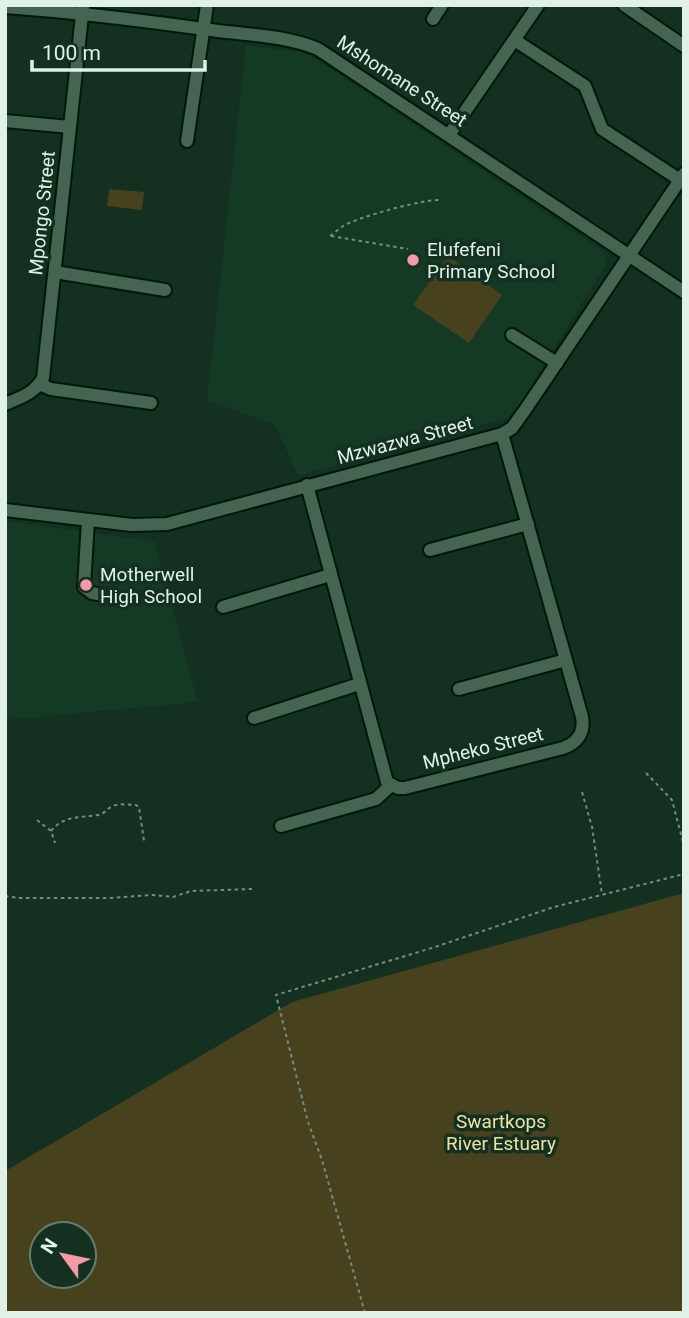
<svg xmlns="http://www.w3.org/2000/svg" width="689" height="1318" viewBox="0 0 689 1318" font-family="Roboto,sans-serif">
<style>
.built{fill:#143a26}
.green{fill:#47411e;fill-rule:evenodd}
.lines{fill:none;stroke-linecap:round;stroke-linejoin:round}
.minor-casing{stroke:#00180a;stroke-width:16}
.path{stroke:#758c80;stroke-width:2;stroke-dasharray:3.5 3.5;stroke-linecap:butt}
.minor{stroke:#466452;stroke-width:12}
.poi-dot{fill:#f39aa7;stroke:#133021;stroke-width:2.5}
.labels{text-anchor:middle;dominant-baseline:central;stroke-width:7;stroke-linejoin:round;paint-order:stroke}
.street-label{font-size:19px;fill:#e0f1e7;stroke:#133021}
.poi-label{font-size:19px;fill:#e0f1e7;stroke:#133021;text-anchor:start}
.park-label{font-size:19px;fill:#ede2a1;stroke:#133021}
</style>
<rect width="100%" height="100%" fill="#133021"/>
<!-- built -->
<g class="built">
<path d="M246 45 301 52 313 57 596 246 605 255V266L512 417 298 476 275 425 207 400Z"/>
<path d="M5 521 154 541 198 702 5 720Z"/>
</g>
<!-- green -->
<g class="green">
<path d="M109 189 144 192 142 210 107 206Z"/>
<path d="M448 256 502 295 469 343 413 305Z"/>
<path d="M684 893V1313H5V1171L292 1002ZM42 1234H84V1276H42Z"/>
</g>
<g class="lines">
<defs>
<g id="minor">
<path d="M624 5 684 46"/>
<path d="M5 7C77 12 147 21 218 31 251 35 287 36 318 49L684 292"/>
<path d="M433 19 442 5"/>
<path d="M516 41 585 86 602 129 680 180"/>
<path d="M5 121 70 127"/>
<path d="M449 135 538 5"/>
<path d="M187 141 207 5"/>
<path d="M55 272 165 290"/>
<path d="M512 335 557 363"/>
<path d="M39 384 51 389 151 403"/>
<path d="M5 404C20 398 35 393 43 378L83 6"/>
<path d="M307 485 387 782 398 788H405L563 748C577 743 585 733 582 717L502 434"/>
<path d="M5 510 132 525 167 524 502 434 512 428 525 410 684 174"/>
<path d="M88 520 84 587 92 593 125 599"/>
<path d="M430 550 528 524"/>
<path d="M223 607 330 575"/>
<path d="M459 689 566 660"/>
<path d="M254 718 359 684"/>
<path d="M281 826 376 799 391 785"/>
</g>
</defs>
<!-- minor casing -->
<use href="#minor" class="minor-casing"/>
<!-- path -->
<g class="path">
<path d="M330 236C334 233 339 229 343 226 358 217 424 199 440 200"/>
<path d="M331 236 408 249"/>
<path d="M646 773 672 800 684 846"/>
<path d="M582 792 592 827 602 894"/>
<path d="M37 820 51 831 55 843"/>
<path d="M51 831C64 815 80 818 98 815 105 814 107 808 113 806 118 803 130 805 136 805L139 807 144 841"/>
<path d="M5 896 20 898H109L153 895 173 897 191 891 252 889"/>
<path d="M365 1313 322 1160 308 1122 276 995 435 947 554 907 684 874"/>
</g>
<!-- minor -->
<use href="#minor" class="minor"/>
</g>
<!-- markers -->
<g class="poi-dot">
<circle cx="413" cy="260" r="7"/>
<circle cx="86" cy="585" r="7"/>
</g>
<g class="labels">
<!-- street labels -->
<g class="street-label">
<text transform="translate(402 81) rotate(33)">Mshomane Street</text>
<text transform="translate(42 213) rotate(-84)">Mpongo Street</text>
<text transform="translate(405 440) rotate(-15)">Mzwazwa Street</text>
<text transform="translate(483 748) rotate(-14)">Mpheko Street</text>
</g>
<!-- poi labels -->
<g class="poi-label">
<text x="427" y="249">Elufefeni<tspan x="427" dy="22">Primary School</tspan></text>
<text x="100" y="574">Motherwell<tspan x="100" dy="22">High School</tspan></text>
</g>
<!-- park labels -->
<g class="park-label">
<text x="501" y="1121">Swartkops<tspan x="501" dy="22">River Estuary</tspan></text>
</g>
</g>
<!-- border -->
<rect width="689" height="1318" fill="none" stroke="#e0f1e7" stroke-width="14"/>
<!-- north arrow -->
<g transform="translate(63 1255) rotate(303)"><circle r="33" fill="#133021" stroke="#657d70" stroke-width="2"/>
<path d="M0-5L12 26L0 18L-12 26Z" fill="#f39aa7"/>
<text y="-10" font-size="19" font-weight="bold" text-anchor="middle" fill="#e0f1e7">N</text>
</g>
<!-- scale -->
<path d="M32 60v10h173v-10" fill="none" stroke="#e0f1e7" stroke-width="3.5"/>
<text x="42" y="60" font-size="21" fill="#e0f1e7" stroke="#133021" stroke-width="5" paint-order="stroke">100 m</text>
</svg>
